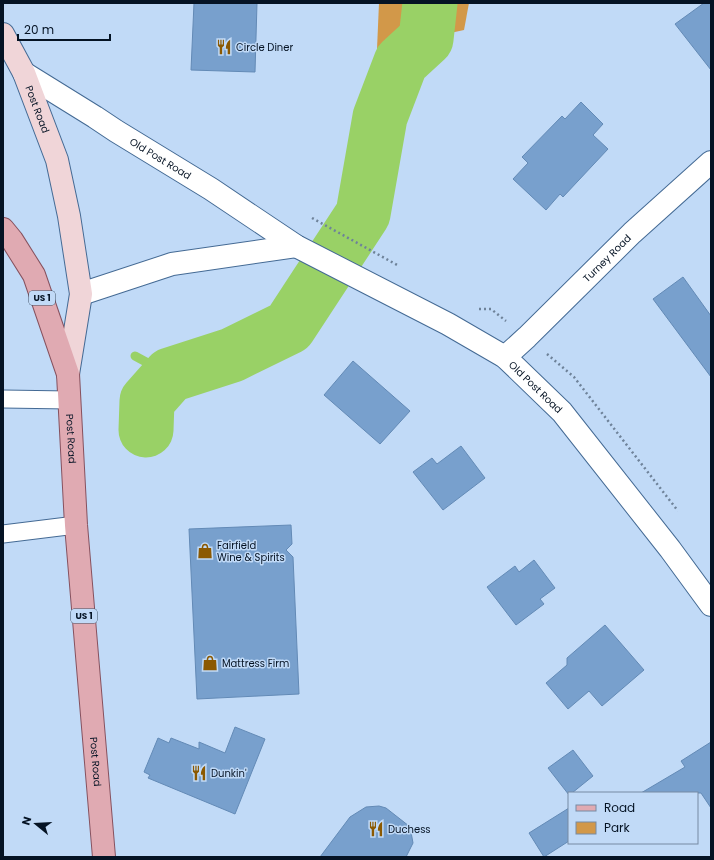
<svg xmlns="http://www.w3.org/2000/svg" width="714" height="860" viewBox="0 0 714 860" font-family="Poppins,sans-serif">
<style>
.green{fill:#d29849}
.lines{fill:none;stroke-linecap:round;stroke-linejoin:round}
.stream{stroke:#99d166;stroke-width:9}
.river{stroke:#99d166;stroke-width:55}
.building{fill:#78a0cd;stroke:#638ab6}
.service-casing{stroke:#446a94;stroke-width:19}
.minor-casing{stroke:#446a94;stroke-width:24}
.tertiary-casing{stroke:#446a94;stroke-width:24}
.secondary-casing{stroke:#446a94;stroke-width:24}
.primary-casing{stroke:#86515e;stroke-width:24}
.path{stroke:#6e8299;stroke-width:2.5;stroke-dasharray:2 3;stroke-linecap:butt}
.service{stroke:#fff;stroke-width:17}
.minor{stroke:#fff;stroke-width:22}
.tertiary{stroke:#fff;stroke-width:22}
.secondary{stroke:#f0d5d8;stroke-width:22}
.primary{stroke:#e0aab2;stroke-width:22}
.labels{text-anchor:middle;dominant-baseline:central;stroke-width:3;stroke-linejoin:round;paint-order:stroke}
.shield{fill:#c1daf7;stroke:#3d4f63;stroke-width:1}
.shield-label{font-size:9px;font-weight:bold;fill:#051324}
.poi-label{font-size:10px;fill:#051324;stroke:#c1daf7;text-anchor:start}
.street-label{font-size:10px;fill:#051324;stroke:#c1daf7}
</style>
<rect width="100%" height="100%" fill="#c1daf7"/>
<!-- green -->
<path class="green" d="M379 3H469L464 30 377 49Z"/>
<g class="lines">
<!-- stream -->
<path class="stream" d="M135 356 170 375"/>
<!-- river -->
<path class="river" d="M146 430 147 401 170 375 232 355 289 327 363 214 380 117 401 62 426 39 430 3"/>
</g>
<!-- building -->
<g class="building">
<path d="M194 3H257L255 72 191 70Z"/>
<path d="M704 3H711V70L675 24Z"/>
<path d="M581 102 603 124 593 135 608 149 563 197 560 194 546 210 513 179 528 163 522 157 562 116 565 119Z"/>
<path d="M683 277 711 316V377L653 299Z"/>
<path d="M353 361 410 411 380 444 324 395Z"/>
<path d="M461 446 485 478 443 510 413 472 432 458 437 464Z"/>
<path d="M291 525 292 544 286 550 293 557 299 694 197 699 189 529Z"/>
<path d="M534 560 555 588 540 599 544 604 516 625 487 587 515 566 519 572Z"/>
<path d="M605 625 644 670 602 706 589 691 568 709 546 683 567 665V658Z"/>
<path d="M235 727 265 739 235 814 148 778 150 775 144 772 158 738 169 743 171 738 199 749V742L225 753Z"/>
<path d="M711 742V808L701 793H641L685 767 681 761Z"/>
<path d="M573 750 593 776 572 793H569V795L548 768Z"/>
<path d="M379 806 386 808 409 826 411 832 413 843 406 857H320L350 817 366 807Z"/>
<path d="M569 808V841L544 857 529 833Z"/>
</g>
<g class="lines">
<defs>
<g id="service">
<path d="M3 399 69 400"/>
<path d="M3 534 76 525"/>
</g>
<g id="minor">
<path id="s1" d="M505 357 527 337 632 233 711 162"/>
</g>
<g id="tertiary">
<path id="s2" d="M24 73 95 117 116 131 211 189 296 246 448 324 505 357 562 412 670 549 711 605"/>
<path d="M81 294 172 264 296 246"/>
</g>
<g id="secondary">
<path id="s3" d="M3 34 24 73 57 160 69 216 81 294 68 374"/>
</g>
<g id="primary">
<path id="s4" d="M3 229 12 240 34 275 68 374 76 525 104 857"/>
</g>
</defs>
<!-- service casing -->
<use href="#service" class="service-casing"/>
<!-- minor casing -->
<use href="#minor" class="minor-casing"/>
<!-- tertiary casing -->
<use href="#tertiary" class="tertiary-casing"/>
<!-- secondary casing -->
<use href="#secondary" class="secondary-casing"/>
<!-- primary casing -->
<use href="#primary" class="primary-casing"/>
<!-- path -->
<g class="path">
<path d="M312 218 399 266"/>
<path d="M479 309H491L506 321"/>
<path d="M547 354 574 377 678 511"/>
</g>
<!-- service -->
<use href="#service" class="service"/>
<!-- minor -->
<use href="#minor" class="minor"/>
<!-- tertiary -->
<use href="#tertiary" class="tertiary"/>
<!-- secondary -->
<use href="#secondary" class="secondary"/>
<!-- primary -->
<use href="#primary" class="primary"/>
</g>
<!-- icons -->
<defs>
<symbol id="restaurant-bare" viewBox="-9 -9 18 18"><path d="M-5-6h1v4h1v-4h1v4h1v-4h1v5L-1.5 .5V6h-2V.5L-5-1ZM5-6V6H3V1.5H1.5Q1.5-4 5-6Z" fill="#8b5902" stroke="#c1daf7" stroke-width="2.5" paint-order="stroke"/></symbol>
<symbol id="shop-bare" viewBox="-9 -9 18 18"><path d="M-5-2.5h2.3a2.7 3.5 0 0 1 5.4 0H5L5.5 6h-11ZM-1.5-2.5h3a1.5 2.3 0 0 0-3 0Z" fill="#8b5902" stroke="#c1daf7" stroke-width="2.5" paint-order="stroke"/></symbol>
</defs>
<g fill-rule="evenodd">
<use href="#restaurant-bare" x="213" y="36" width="22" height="22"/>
<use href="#shop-bare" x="194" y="540" width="22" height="22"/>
<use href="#shop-bare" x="199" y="652" width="22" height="22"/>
<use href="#restaurant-bare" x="188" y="762" width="22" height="22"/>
<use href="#restaurant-bare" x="365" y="818" width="22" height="22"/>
</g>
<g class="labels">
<!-- shield labels -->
<g class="shield">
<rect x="29" y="291" width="26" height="14" rx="3"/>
<rect x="71" y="609" width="26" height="14" rx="3"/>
</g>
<g class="shield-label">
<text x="42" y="298">US 1</text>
<text x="84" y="616">US 1</text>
</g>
<!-- poi labels -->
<g class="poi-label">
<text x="236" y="47">Circle Diner</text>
<text x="217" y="545">Fairfield<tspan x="217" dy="12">Wine &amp; Spirits</tspan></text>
<text x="222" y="663">Mattress Firm</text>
<text x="211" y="773">Dunkin'</text>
<text x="388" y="829">Duchess</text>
</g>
<!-- street labels -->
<g class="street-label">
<text stroke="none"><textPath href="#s3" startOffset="83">Post Road</textPath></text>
<text stroke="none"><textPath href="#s2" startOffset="161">Old Post Road</textPath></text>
<text stroke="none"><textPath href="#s1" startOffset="142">Turney Road</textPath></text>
<text stroke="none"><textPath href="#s2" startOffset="602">Old Post Road</textPath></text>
<text stroke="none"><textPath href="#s4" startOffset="225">Post Road</textPath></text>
<text stroke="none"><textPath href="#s4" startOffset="549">Post Road</textPath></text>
</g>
</g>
<!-- border -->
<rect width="714" height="860" fill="none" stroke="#051324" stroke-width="8"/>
<!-- legend -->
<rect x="568" y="792" width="130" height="52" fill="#c1daf7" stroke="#768aa3"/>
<rect x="576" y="805" width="20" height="6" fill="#e0aab2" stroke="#768aa3"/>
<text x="604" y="812" font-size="12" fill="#051324">Road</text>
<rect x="576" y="822" width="20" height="12" fill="#d29849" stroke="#768aa3"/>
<text x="604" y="832" font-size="12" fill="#051324">Park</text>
<!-- north arrow -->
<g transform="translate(36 824) rotate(288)" stroke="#c1daf7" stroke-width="3" paint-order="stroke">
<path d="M0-3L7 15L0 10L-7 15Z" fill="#051324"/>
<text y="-6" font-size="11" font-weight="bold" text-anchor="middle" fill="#051324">N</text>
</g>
<!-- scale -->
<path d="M18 34v6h92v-6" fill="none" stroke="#051324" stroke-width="2"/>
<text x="24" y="34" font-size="12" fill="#051324" stroke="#c1daf7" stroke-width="3" paint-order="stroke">20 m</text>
</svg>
